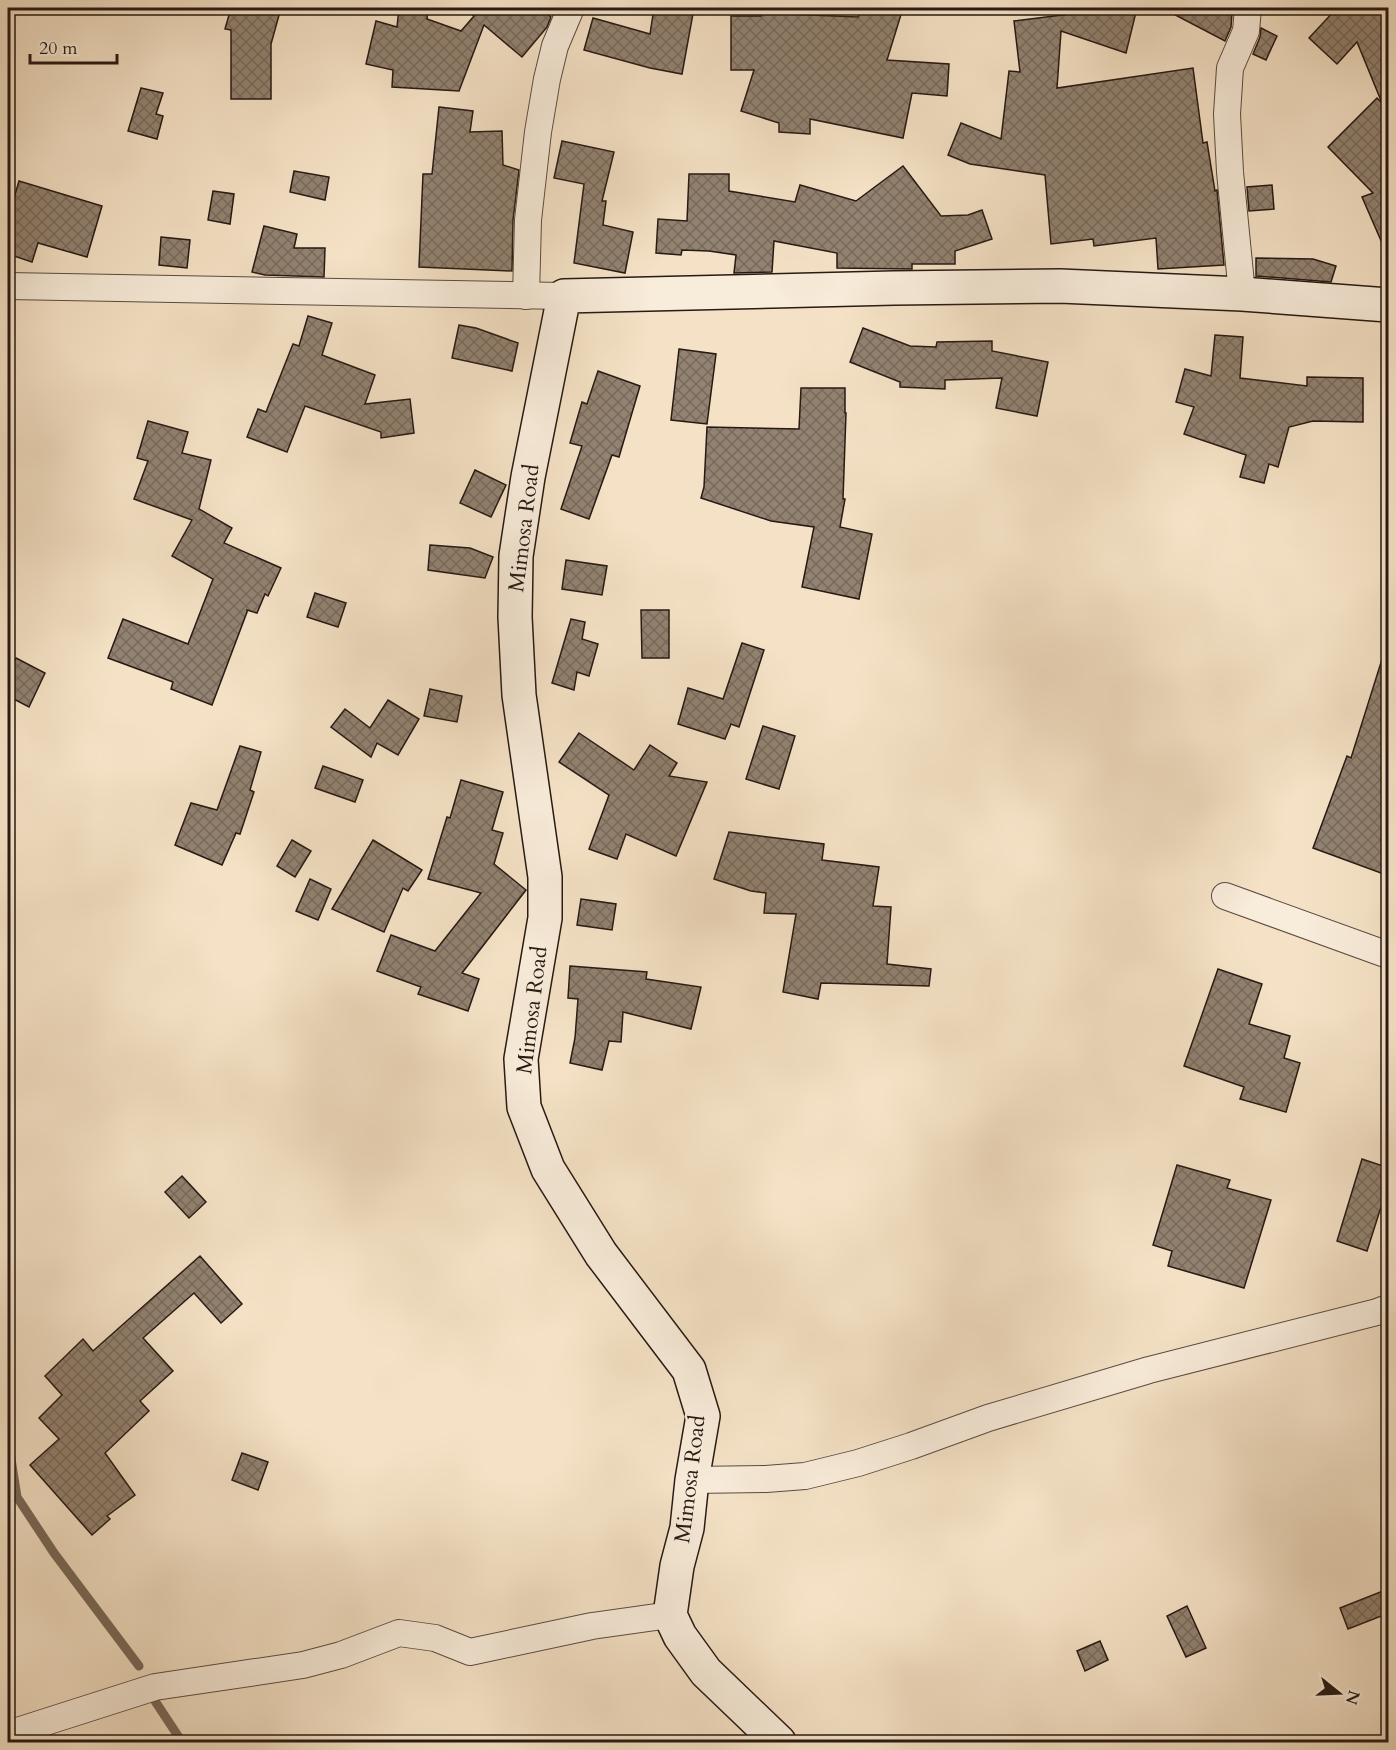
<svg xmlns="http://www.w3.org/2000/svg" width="1396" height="1750" viewBox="0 0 1396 1750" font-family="Cardo,serif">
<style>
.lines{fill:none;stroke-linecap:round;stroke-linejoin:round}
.stream{stroke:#79695a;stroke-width:9}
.building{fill:url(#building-cross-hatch);stroke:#271914;stroke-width:1.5}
.street-casing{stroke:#5a4b40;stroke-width:28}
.secondary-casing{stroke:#271914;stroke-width:36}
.street{stroke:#f8ecda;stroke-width:26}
.secondary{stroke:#f8ecda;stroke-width:33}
.labels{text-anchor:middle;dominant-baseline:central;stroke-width:4.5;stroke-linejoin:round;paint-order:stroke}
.street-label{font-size:22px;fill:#271914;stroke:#f8ecda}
</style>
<defs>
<pattern id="building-cross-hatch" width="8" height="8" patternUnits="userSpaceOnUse" patternTransform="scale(1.5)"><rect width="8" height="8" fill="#928271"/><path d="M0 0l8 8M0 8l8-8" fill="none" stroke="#776a5c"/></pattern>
</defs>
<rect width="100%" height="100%" fill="#f5e2c6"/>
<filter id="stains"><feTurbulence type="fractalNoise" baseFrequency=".00333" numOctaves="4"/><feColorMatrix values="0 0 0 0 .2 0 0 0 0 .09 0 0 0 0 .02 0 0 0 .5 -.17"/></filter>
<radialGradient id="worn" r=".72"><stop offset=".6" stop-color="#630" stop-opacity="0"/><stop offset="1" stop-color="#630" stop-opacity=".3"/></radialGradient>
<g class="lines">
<!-- stream -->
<g class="stream">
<path d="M8 1440 17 1497 54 1553 139 1666"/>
<path d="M153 1698 182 1742"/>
</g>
</g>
<!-- building -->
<g class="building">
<path d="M231 8H281L271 44V99H231V30L225 29Z"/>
<path d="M399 8H428L427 19 461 31 474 16 463 8H539L551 17 547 27 522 57 484 25 459 91 392 87 393 70 366 64 376 21 397 27Z"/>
<path d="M654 8H694L682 74 650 68 584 50 593 18 650 34Z"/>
<path d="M861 8H903L887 60 949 64 947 96 912 93 903 138 810 119V134L779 132V123L741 111 754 70H731V16H761V13L858 17Z"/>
<path d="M1072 8H1137L1126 53 1061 31 1057 88 1193 68 1203 143 1207 142 1215 191 1217 190 1224 265 1158 269 1156 238 1094 246 1093 239 1051 244 1045 175 970 164 948 155 961 123 1001 139 1009 71 1020 72 1014 21 1070 14Z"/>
<path d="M1162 8H1220L1232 13 1231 27 1225 41Z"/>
<path d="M1337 8H1389V259L1362 197 1373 193 1328 147 1377 98 1382 103 1357 42 1337 64 1309 38Z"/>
<path d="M1261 28 1277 36 1266 60 1253 54 1260 37Z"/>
<path d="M141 88 163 93 156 114 163 116 157 139 128 131Z"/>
<path d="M439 107 473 111 470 132 502 131 503 165 519 170 513 220 512 271 419 267 423 174H432Z"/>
<path d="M562 141 614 152 602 201H606L603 225 633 232 625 273 574 263 584 184 554 178Z"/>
<path d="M903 166 941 216 968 215 982 210 992 239 955 251V264H912V269L837 268V253L774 241 772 272 734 273 736 255 709 251 682 250 681 255 656 253 658 219 687 221 689 174H729V191L795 202 800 185 856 201Z"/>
<path d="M294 171 329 177 325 200 290 192Z"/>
<path d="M19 181 102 206 87 257 38 243 32 262 8 254V218Z"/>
<path d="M1272 185 1274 209 1249 211 1247 187Z"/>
<path d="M213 191 234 194 230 224 208 220Z"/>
<path d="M264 226 297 234 294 248H325L324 277 265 275 252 272Z"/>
<path d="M161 237 190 240 187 268 159 265Z"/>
<path d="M1256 258 1313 259 1336 266 1331 282 1256 276Z"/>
<path d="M308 316 332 323 322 355 375 375 365 404 410 399 414 433 381 438V432L305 406 287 452 247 437 258 409 266 412 293 344 299 346Z"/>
<path d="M459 325 476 328 518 343 512 371 452 358Z"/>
<path d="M863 328 910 346 936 347 937 342 992 341V351L1048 362 1037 416 996 408 1002 378 945 380V389L900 387V382L850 362Z"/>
<path d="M1215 335 1243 337 1240 378 1307 386V377L1363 378V422L1313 421 1289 427 1278 467 1269 464 1264 483 1240 477 1246 455 1184 434 1194 407 1176 402 1185 369 1211 376Z"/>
<path d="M679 349 716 354 707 424 671 420Z"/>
<path d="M598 371 640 386 619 457 612 455 589 519 561 509 582 446 570 443 582 402 587 404Z"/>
<path d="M801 388H845V413H846L843 499H845L840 527 872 534 859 599 802 587 814 527 771 521 701 498 704 487 707 427 799 429Z"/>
<path d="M148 421 188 432 182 453 211 460 199 509 232 528 224 543 281 568 268 596 265 594 257 613 247 610V612L212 705 171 689 173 682 108 658 123 619 188 644 213 579 172 556 192 520 134 499 148 461 137 458Z"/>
<path d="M475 470 506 485 491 517 460 503Z"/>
<path d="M430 545 470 548 493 557 485 578 428 570Z"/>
<path d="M566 560 607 566 602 595 562 589Z"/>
<path d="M315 593 346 603 338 627 307 617Z"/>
<path d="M641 610H669V658H642Z"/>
<path d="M571 619 585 622 582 639 598 644 589 676 577 672 574 690 552 683Z"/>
<path d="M742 643 764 650 739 727 731 724 725 739 678 724 688 688 723 699Z"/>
<path d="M1383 656 1389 657V876L1313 848 1347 756 1351 758Z"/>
<path d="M16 658 45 673 29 707 8 696V674Z"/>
<path d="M430 689 462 696 457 722 424 716Z"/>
<path d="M388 700 419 719 398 755 377 743 371 757 331 727 345 709 370 728Z"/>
<path d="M763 726 795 736 779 789 746 779Z"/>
<path d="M579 733 634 770 650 745 677 763 669 776 707 782 676 856 626 834 617 859 589 849 609 795 559 762Z"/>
<path d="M240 746 261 752 250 790 254 792 240 834 236 833 222 865 175 845 191 803 217 810Z"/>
<path d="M323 766 363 780 355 802 315 788Z"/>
<path d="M461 780 503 792 492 830 503 833 494 864 526 890 462 973 479 979 468 1011 418 994 421 987 377 971 391 935 435 951 481 893 428 879 447 817 450 818Z"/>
<path d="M729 832 824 844 822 860 879 867 873 906 891 907 887 964 931 969 929 986 821 983 818 999 783 992 796 914 764 913 766 893 751 891 714 879Z"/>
<path d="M292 840 311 851 295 877 277 866Z"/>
<path d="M373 840 422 870 408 891 403 888 384 932 332 909Z"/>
<path d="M310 879 331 889 318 920 296 911Z"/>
<path d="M581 899 616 904 612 930 577 925Z"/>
<path d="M570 966 647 972 646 979 701 987 691 1029 623 1012 621 1042 609 1041 602 1070 570 1063 575 1038 578 999 568 998Z"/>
<path d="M1218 969 1262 984 1249 1024 1290 1036 1284 1058 1300 1063 1286 1112 1240 1099 1244 1087 1184 1066Z"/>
<path d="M1362 1159 1389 1168V1182L1367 1251 1337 1241Z"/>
<path d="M1177 1165 1230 1180 1227 1188 1271 1200 1244 1288 1168 1266 1172 1251 1153 1245Z"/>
<path d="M182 1176 206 1202 189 1218 165 1192Z"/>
<path d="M200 1256 242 1304 221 1323 194 1293 143 1338 173 1371 140 1401 149 1411 105 1453 135 1495 107 1516 110 1519 92 1535 30 1465 59 1439 39 1418 62 1395 45 1376 83 1339 93 1351Z"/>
<path d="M242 1453 268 1462 258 1490 232 1480Z"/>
<path d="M1383 1591 1389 1605V1613L1348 1629 1340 1608Z"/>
<path d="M1187 1606 1206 1648 1186 1657 1167 1616Z"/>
<path d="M1100 1641 1108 1660 1085 1671 1077 1651Z"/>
</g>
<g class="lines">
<defs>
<g id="street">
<path d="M8 286 564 296"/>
<path d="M1242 294 1230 172 1227 114 1230 68 1246 31 1248 8"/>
<path d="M526 296 528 220 538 132 547 79 555 46 571 8"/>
<path d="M1225 896 1388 955"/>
<path d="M692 1480 766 1479 805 1476 858 1463 911 1446 988 1418 1149 1370 1377 1312 1388 1308"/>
<path d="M8 1734 155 1687 303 1665 341 1655 399 1633 435 1638 470 1652 592 1626 670 1615"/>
</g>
<path id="secondary" d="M779 1742 706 1672 680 1636 670 1615 677 1566 687 1528 692 1480 703 1416 689 1370 601 1254 548 1169 524 1107 521 1059 545 918V877L519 695 515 617 516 556 528 477 564 296 894 288 1060 286 1242 294 1388 305"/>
</defs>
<!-- street casing -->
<use href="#street" class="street-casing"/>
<!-- secondary casing -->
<use href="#secondary" class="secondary-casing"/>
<!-- street -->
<use href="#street" class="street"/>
<!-- secondary -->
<use href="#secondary" class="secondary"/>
</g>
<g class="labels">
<!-- street labels -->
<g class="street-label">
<text transform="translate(524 528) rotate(-83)">Mimosa Road</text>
<text transform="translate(532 1010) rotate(-83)">Mimosa Road</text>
<text transform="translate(690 1479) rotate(-83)">Mimosa Road</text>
</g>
</g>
<!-- margin -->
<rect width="1396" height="1750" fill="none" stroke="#f5e2c6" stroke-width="30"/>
<rect x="9" y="9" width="1378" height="1732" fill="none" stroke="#271914" stroke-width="3"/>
<rect x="15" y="15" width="1366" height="1720" fill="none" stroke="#271914" stroke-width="1.5"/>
<!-- north arrow -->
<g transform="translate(1339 1693) rotate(108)" stroke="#f8ecda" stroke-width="4.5" paint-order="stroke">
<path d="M0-4.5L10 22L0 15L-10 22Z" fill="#271914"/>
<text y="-9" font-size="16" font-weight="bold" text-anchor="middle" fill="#271914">N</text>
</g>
<!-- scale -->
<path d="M30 54v9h87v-9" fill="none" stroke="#271914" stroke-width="3"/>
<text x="39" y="54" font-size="18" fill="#271914" stroke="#f8ecda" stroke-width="4.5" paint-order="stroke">20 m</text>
<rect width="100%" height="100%" filter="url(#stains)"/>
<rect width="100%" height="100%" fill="url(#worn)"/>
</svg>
